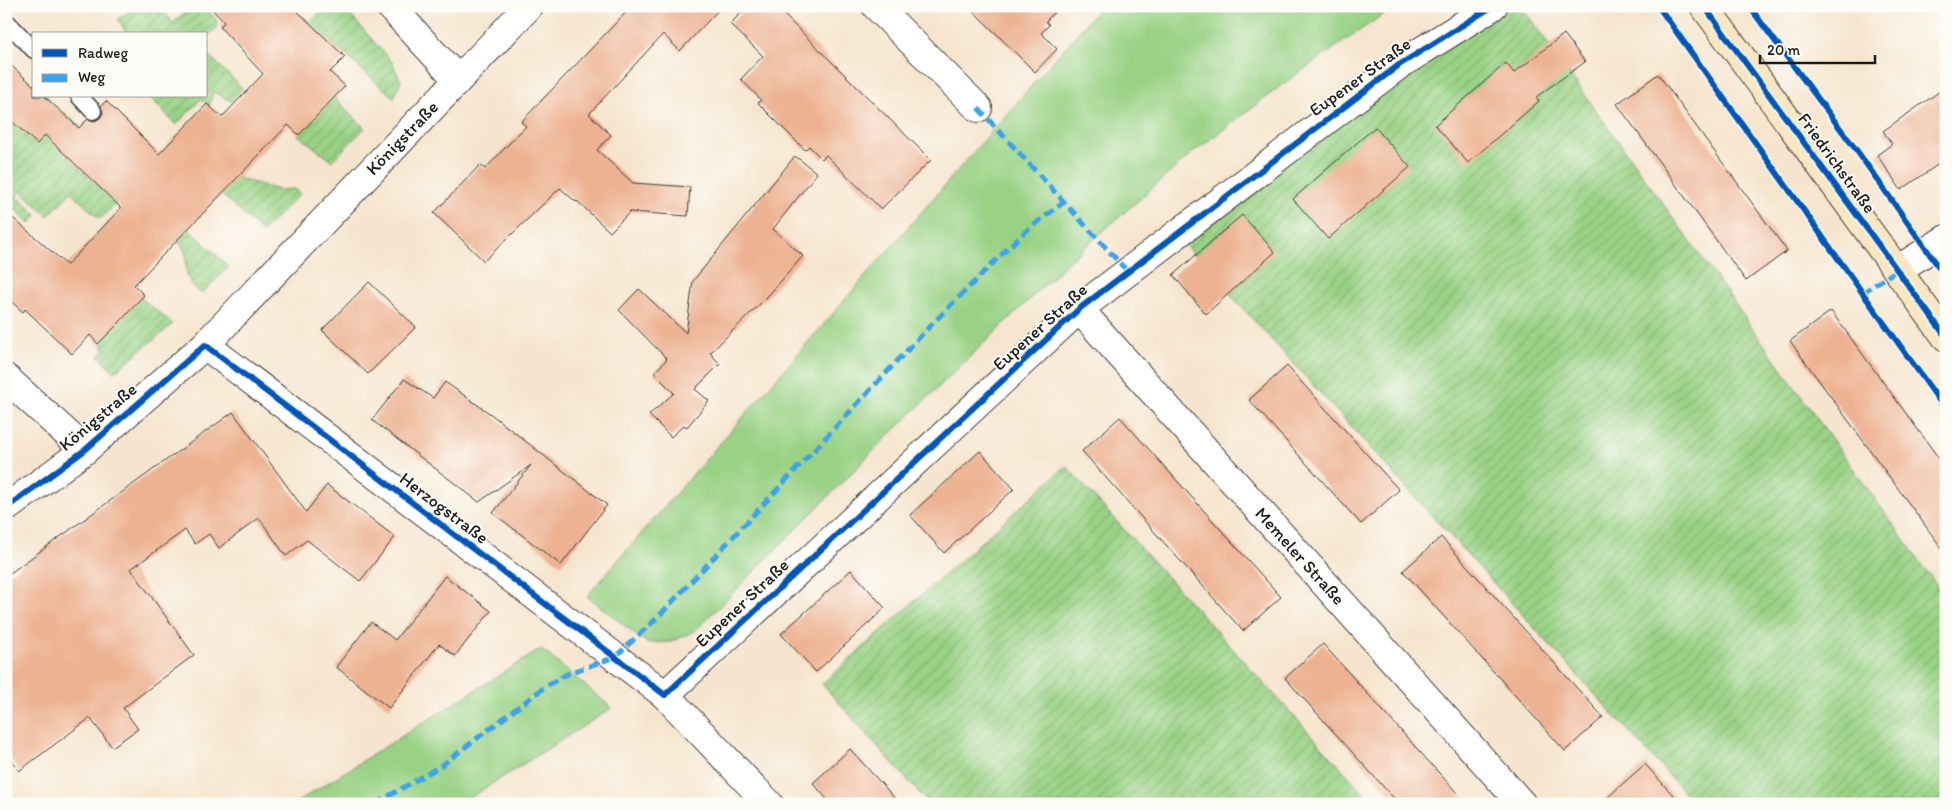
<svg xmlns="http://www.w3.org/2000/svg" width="1952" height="810" font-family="Itim,sans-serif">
	<defs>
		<pattern id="garden-furrows" width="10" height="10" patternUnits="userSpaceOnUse" patternTransform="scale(1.25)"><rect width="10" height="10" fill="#99d285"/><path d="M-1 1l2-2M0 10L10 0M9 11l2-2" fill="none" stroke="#83b472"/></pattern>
	</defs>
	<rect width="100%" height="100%" fill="#fdfcf7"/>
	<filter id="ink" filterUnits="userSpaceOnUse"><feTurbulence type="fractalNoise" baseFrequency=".02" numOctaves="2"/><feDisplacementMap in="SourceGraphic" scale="10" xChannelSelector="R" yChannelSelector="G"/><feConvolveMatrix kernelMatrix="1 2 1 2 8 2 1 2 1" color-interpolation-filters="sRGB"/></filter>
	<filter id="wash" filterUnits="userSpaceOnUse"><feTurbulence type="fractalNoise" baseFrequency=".0096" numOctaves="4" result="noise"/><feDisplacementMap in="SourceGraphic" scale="20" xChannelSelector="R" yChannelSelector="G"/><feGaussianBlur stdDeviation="1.12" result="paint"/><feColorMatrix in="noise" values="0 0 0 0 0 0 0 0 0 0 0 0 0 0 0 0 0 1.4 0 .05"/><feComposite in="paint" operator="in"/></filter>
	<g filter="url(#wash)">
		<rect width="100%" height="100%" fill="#f6e5ce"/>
		<g fill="#99d285" stroke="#5a7750">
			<polygon points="1101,6 1395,6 1287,81 1191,154 1069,261 886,438 696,630 671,642 647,643 587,596"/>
			<polygon points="541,649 612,708 460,804 294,804"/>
		</g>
		<g fill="url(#garden-furrows)" stroke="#5a7750">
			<polygon points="139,6 160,6 173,23 192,6 204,6 218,22 216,25 218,27 206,37 206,34 160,34 158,31 154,34 127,34 118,19"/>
			<polygon points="326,6 342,6 392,62 401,81 394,98 309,23"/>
			<polygon points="1496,6 1521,6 1946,598 1946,804 1695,804 1176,235"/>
			<polygon points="206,52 242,88 231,101 213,92 209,106 201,99 176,125 149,96 206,96"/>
			<polygon points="34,96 47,96 49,99 23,129 37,142 64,112 89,135 68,157 87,176 139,181 100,219 71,192 48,216 21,191 17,196 37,215 30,223 6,202 6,102"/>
			<polygon points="334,97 365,128 332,161 298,135"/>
			<polygon points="235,177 278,190 294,189 300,194 262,232 220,193"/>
			<path d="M187 227 229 267 201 294C197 289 188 283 187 275 183 255 192 258 176 238Z"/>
			<polygon points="141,298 173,324 114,372 99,356 104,351 101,340"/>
			<polygon points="1066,466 1374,804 929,804 822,684"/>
		</g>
		<g id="blocks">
			<g fill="#edb292">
				<polygon points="209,6 292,6 345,57 330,72 345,86 299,135 288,125 134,285 144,295 118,324 98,344 90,335 72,354 25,309 23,312 6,297 6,212 67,265 121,208 45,135 37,144 6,116 6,61 34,86 34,96 44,96 79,128 88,119 95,121 100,118 103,113 101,106 106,101 159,154 207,104 222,117 263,74 220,27 224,22"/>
				<polygon points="632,6 722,6 680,51 663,34 589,114 611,135 597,150 633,183 690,187 688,216 630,212 610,232 577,201 576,202 560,188 484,261 434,213 480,165 485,169 526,126 521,122"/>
				<polygon points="748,6 775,6 931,160 881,209 826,155 822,159 809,146 805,150 758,103 761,100 741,79 763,56 730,24"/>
				<polygon points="968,6 1060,6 1046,21 1049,25 1041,33 1057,49 1035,72"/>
				<polygon points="1564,34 1585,62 1536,97 1539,101 1468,163 1435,125 1506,63 1514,73"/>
				<polygon points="1658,74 1787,251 1746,281 1617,104"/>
				<polygon points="1946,87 1946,159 1901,190 1877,155 1892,144 1883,131"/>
				<polygon points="1375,127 1410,167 1328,239 1293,199"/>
				<polygon points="795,156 817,173 773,229 803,256 767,297 710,353 720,364 695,389 709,401 687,427 684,425 671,437 649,415 674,393 654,373 667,359 619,310 639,289 686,333 693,281"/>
				<polygon points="1242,215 1275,252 1206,314 1173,275"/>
				<polygon points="369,282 416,327 368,374 322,330"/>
				<polygon points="1831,311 1946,468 1946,554 1790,341"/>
				<polygon points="1287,366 1399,490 1361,524 1249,400"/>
				<polygon points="404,379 433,398 445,382 492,415 607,505 561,565 493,513 531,465 479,502 372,420"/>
				<polygon points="233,412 306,512 327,485 395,537 360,581 307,540 286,556 259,518 219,548 209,534 195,544 185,530 131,569 194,655 123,708 138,729 112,747 90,718 19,771 6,753 6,576"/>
				<polygon points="1120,417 1281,597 1243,631 1082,451"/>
				<polygon points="980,451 1014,489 944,553 910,515"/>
				<polygon points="1441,537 1603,717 1565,751 1403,571"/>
				<polygon points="851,570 885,608 816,672 781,634"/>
				<polygon points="445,576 491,611 455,656 439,644 389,708 336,667 371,622 395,640"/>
				<polygon points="1323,644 1411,742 1467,804 1399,804 1285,678"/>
				<polygon points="850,749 900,804 831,804 813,783"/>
				<polygon points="1645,764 1681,804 1600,804"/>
			</g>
		</g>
	</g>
	<g filter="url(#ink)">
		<use href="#blocks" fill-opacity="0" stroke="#3d3a37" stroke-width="1"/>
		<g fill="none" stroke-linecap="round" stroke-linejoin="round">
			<g stroke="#3d3a37" stroke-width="19">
				<g id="lane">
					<polyline points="6,21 34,50"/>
					<polyline points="79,96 93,111"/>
				</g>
			</g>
			<g stroke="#3d3a37" stroke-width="30">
				<g id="street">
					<polyline points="390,6 458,80"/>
					<polyline points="876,6 978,108"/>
					<polyline points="1897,270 1946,239"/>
					<polyline points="1079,309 1522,804"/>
					<polyline points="205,345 665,695 769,804"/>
					<polyline points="6,378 85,450"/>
					<polyline points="6,508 85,450 205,345 529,6"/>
					<polyline points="665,695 1079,309 1399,65 1493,6"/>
				</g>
			</g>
			<g stroke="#3d3a37" stroke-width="30">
				<polyline id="secondary" points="1704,6 1946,337"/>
			</g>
			<use href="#lane" stroke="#fff" stroke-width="16"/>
			<use href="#street" stroke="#fff" stroke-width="28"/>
			<use href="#secondary" stroke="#f9e7c3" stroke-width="28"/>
			<g stroke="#3da2ea" stroke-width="5" stroke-dasharray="10 5" stroke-linecap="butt">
				<polyline points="978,108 1128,272"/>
				<polyline points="1862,293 1897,270"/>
				<polyline points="375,804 442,765 546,686 569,673 615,657 659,616 930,326 1021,235 1064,202"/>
			</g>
			<g stroke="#fdfcf7" stroke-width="9">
				<g id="cycleway">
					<polyline points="1658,6 1946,410"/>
					<polyline points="1704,6 1946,337"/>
					<polyline points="1749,6 1857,151 1946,277"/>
					<polyline points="6,508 85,450 205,345 665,695 1079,309 1399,65 1493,6"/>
				</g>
			</g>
			<use href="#cycleway" stroke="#0057b8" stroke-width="6"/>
		</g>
	</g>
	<g text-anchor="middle" stroke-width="4" stroke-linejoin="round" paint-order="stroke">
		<g font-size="18" fill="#1c1c1c" stroke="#fdfcf7">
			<text transform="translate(1360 77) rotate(-36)" y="6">Eupener Straße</text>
			<text transform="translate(402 138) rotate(-46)" y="6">Königstraße</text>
			<text transform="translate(1837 163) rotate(54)" y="6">Friedrichstraße</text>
			<text transform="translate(1040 327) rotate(-42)" y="6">Eupener Straße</text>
			<text transform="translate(98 417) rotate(-40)" y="6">Königstraße</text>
			<text transform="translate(444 508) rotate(37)" y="6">Herzogstraße</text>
			<text transform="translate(1300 556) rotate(48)" y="6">Memeler Straße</text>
			<text transform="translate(742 603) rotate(-43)" y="6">Eupener Straße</text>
		</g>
	</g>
	<rect width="1952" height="810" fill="none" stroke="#fdfcf7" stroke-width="25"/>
	<rect x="32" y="32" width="175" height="65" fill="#fdfcf7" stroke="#a3a29f"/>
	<rect x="42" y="49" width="25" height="8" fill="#0057b8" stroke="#a3a29f"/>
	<text x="78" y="58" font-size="15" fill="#1c1c1c">Radweg</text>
	<rect x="42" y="74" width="25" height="8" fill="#3da2ea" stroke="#a3a29f"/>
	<text x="78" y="82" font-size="15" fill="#1c1c1c">Weg</text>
	<path d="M1760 55v8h115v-8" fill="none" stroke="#1c1c1c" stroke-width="2.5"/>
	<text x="1767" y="55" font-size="15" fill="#1c1c1c" stroke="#fdfcf7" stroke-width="4" paint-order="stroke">20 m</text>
</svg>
